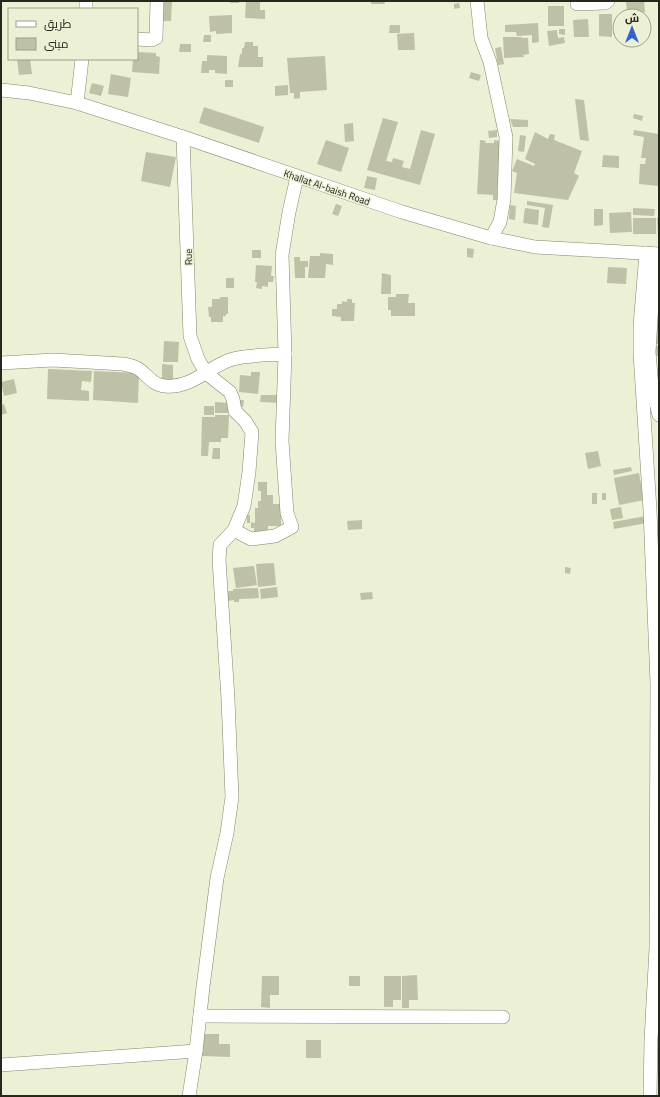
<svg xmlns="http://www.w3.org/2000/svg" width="660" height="1097" font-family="'Titillium Web',Cairo,sans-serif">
	<rect width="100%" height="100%" fill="#ecf0d4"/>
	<g fill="#bec1a6">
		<polygon points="164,1 172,1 171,21 163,21"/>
		<rect x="230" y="1" width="9" height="2"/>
		<polygon points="246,1 260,1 260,10 265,10 265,19 245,18"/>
		<polygon points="371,1 384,1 385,4 371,4"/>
		<polygon points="626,1 644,1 645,12 627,13"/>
		<polygon points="459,3 460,8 454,9 454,4"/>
		<rect x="548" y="6" width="16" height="20"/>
		<polygon points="599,14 612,14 612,37 599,36"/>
		<polygon points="232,15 232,33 216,34 216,31 210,32 209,16"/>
		<polygon points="588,19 589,37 574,37 573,20"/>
		<polygon points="644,21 647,21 648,38 644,38"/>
		<polygon points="538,23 539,42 532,43 532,35 517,36 516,32 505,32 505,25"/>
		<polygon points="390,25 400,25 400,33 389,33"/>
		<polygon points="559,29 565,29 565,35 559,34"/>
		<polygon points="557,30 558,38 564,37 565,43 549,46 547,31"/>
		<polygon points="414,33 415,50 398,50 397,34"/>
		<polygon points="204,35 211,35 211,42 203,42"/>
		<polygon points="503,37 521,37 522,38 528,38 529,54 523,55 524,57 504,58"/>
		<polygon points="245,42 253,42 253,46 258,46 258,57 263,57 263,67 238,67 240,54 242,54 242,48 244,48"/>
		<polygon points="180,44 191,44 191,52 179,52"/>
		<polygon points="501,47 504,64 498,65 495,48"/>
		<polygon points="137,52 156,53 156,56 160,57 159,74 132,72 133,59 137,59"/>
		<polygon points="207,55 227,56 227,74 215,73 215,70 209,70 209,73 201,73 202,61 207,61"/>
		<polygon points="325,56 327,90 300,92 300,98 294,99 294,93 290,93 287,58"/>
		<polygon points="17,59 30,59 32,74 19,75"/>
		<polygon points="471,72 481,75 479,81 469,78"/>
		<polygon points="111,74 131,78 128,97 108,94"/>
		<rect x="225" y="80" width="8" height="7"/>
		<polygon points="92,83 104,86 101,96 89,93"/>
		<polygon points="288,85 288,95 275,96 275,86"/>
		<polygon points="575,99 584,100 589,141 580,140"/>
		<polygon points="204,107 264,127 259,143 199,123"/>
		<polygon points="634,114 643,116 642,121 633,118"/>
		<polygon points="383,118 398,122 386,161 392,162 393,158 404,161 402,167 410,169 421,130 435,134 420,185 367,170"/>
		<polygon points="510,119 528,120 528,127 513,127"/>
		<polygon points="353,123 354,141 345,142 344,124"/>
		<polygon points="497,130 497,137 489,138 488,131"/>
		<polygon points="634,130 659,134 659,186 639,184 640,164 645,164 646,158 641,158 644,137 633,135"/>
		<polygon points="535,132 548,139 550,134 555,135 554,140 582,151 574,173 579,176 568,200 514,193 517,173 512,171 517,159 534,166 535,164 525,159"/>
		<polygon points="520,135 526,136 524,152 518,151"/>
		<polygon points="326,140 349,148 341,172 317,164"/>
		<polygon points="480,140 486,141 485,143 494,143 494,140 500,141 497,200 493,200 493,195 477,194"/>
		<polygon points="146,152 176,157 170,187 141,181"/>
		<polygon points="603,155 619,156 619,168 602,167"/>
		<polygon points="367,176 377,178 375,190 364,188"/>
		<polygon points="527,201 553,205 549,228 542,227 545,208 527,205"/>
		<polygon points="336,204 342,206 338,216 332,214"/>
		<polygon points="510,205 516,206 515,220 509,219"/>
		<polygon points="525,208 539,210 538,225 523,223"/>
		<polygon points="633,208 655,209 654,216 633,215"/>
		<polygon points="594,209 603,209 603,225 594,226"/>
		<polygon points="631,212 632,232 610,233 609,213"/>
		<rect x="633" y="218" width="23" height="16"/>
		<polygon points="657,218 659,218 659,237 658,237"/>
		<polygon points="467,248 474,249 473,258 467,257"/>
		<rect x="252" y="250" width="9" height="8"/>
		<polygon points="320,253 333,254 333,265 326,264 325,278 308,278 310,256 320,256"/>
		<polygon points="294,257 300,257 300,261 308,261 308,267 305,267 305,278 295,278"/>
		<polygon points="256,265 272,266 271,276 274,276 273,282 268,282 268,287 262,286 262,289 256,288 257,282 255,282"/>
		<polygon points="608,267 627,268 626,284 607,283"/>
		<polygon points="382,273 391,275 391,294 381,294"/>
		<rect x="226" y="278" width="8" height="10"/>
		<polygon points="396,294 409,294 408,303 415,303 415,316 391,316 391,310 388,310 388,297 396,297"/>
		<polygon points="220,297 228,297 228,314 226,314 226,316 223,316 223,322 211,322 211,317 209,317 208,307 212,307 212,299 220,299"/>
		<polygon points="347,299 352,299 352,303 355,303 354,321 341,321 341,317 332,316 332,309 337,309 337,304 342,304 342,301 347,302"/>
		<polygon points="654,307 659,307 659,344 655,344"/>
		<polygon points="164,341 179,342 178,362 163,362"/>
		<rect x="655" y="346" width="4" height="10"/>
		<polygon points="162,364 173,365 173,383 162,383"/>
		<polygon points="48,369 92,371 91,382 82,381 81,390 89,391 89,401 47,399"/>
		<polygon points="94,371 139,373 138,403 93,400"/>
		<polygon points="251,372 260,372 258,394 239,392 240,375 251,376"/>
		<polygon points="14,379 17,393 4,396 1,382"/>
		<polygon points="261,395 281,395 280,403 260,402"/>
		<polygon points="239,400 244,400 243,407 238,406"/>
		<polygon points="215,402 229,403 229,413 215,413"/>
		<polygon points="4,404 7,413 1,415 1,405"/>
		<rect x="204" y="406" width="10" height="9"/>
		<polygon points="215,415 229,415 228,438 221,438 221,442 209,442 208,456 201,456 202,417 215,417"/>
		<polygon points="213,448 220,448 220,459 212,459"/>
		<polygon points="598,451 601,466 588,469 585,453"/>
		<polygon points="631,467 632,471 614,475 613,470"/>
		<polygon points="639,473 644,500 619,505 614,478"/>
		<polygon points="258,482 267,482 267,495 273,495 273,504 281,504 281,526 268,526 268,533 254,533 254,528 251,528 251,522 255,523 255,508 258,508 258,501 261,501 261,491 258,491"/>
		<rect x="592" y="493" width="5" height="11"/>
		<rect x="602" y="493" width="4" height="7"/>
		<polygon points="621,507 623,518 612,520 610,509"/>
		<rect x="247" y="515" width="3" height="8"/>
		<polygon points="646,516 647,523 614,529 613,522"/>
		<polygon points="362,520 362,529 348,530 347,521"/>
		<polygon points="274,563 276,585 258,587 256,564"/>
		<polygon points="254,566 257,585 236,588 233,568"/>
		<polygon points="565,567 571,568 570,574 565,573"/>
		<polygon points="277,587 278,597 261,599 260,589"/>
		<polygon points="258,588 259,598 239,599 239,602 234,602 234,600 228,601 227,591 233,591 233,589"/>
		<polygon points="372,592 373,599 361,600 360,593"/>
		<polygon points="417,975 418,1000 409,1000 409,1008 402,1008 402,976"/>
		<polygon points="262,976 279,976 279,995 270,995 270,1008 261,1007"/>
		<rect x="349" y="976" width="11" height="10"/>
		<polygon points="384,976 401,976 401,1000 393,1000 393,1007 384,1007"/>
		<polygon points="202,1034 219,1034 219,1044 230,1044 230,1057 202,1056"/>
		<rect x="306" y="1040" width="15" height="18"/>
	</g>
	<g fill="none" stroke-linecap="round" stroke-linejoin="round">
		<g stroke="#83866d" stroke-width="14">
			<g id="minor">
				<polyline points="477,1 481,38 490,62 506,137 504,199 500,222 491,238"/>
				<polyline points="577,4 605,3 608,1"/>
				<polyline points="86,9 86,1"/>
				<polyline points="137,39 152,40 156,38 157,1"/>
				<polyline points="1,90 29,93 77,103 183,137 402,212 491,238 535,247 659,254"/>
				<polyline points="77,103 82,59"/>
				<polyline points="183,137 190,336 198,359 206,373 230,392 233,399 235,411 245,421 252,432 249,472 244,506 234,530 220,545 219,560 228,699 232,797 227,833 217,878 203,987 196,1051 189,1096"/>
				<polyline points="646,253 640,326 640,353 650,510 657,684 656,948 651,1040 650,1096"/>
				<polyline points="655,254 649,352 652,387 659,415"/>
				<path d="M1 363 53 360 123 364C129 365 135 366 140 370 149 377 153 385 165 386 192 389 210 365 233 359 247 355 270 355 285 354"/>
				<polyline points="234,530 251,539 275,536 292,527 287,513 282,441 285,354 282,255 289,212 297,177"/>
				<polyline points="200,1016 503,1017"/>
				<polyline points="1,1065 196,1051"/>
			</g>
		</g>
		<use href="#minor" stroke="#fff" stroke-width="13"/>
	</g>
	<g text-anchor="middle" stroke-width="3" stroke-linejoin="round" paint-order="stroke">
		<g font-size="10" fill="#26271d" stroke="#ecf0d4">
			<text transform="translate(327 187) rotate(19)" y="4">Khallat Al-baish Road</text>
			<text transform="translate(188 257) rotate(-92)" y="4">Rue</text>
		</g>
	</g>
	<rect width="660" height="1097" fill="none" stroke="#26271d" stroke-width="4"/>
	<rect x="8" y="8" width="130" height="52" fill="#ecf0d4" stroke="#9da08b"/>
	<rect x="16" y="21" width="20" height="6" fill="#ffffff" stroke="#9da08b"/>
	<text x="44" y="28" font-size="12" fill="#26271d">طريق</text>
	<rect x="16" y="38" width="20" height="12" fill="#bec1a6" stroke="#9da08b"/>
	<text x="44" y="48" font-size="12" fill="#26271d">مبنى</text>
	<g transform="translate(632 28)"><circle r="19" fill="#ecf0d4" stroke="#9da08b"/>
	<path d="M0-3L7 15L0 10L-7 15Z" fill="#3560d0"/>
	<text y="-6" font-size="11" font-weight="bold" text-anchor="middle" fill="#26271d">ش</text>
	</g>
</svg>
